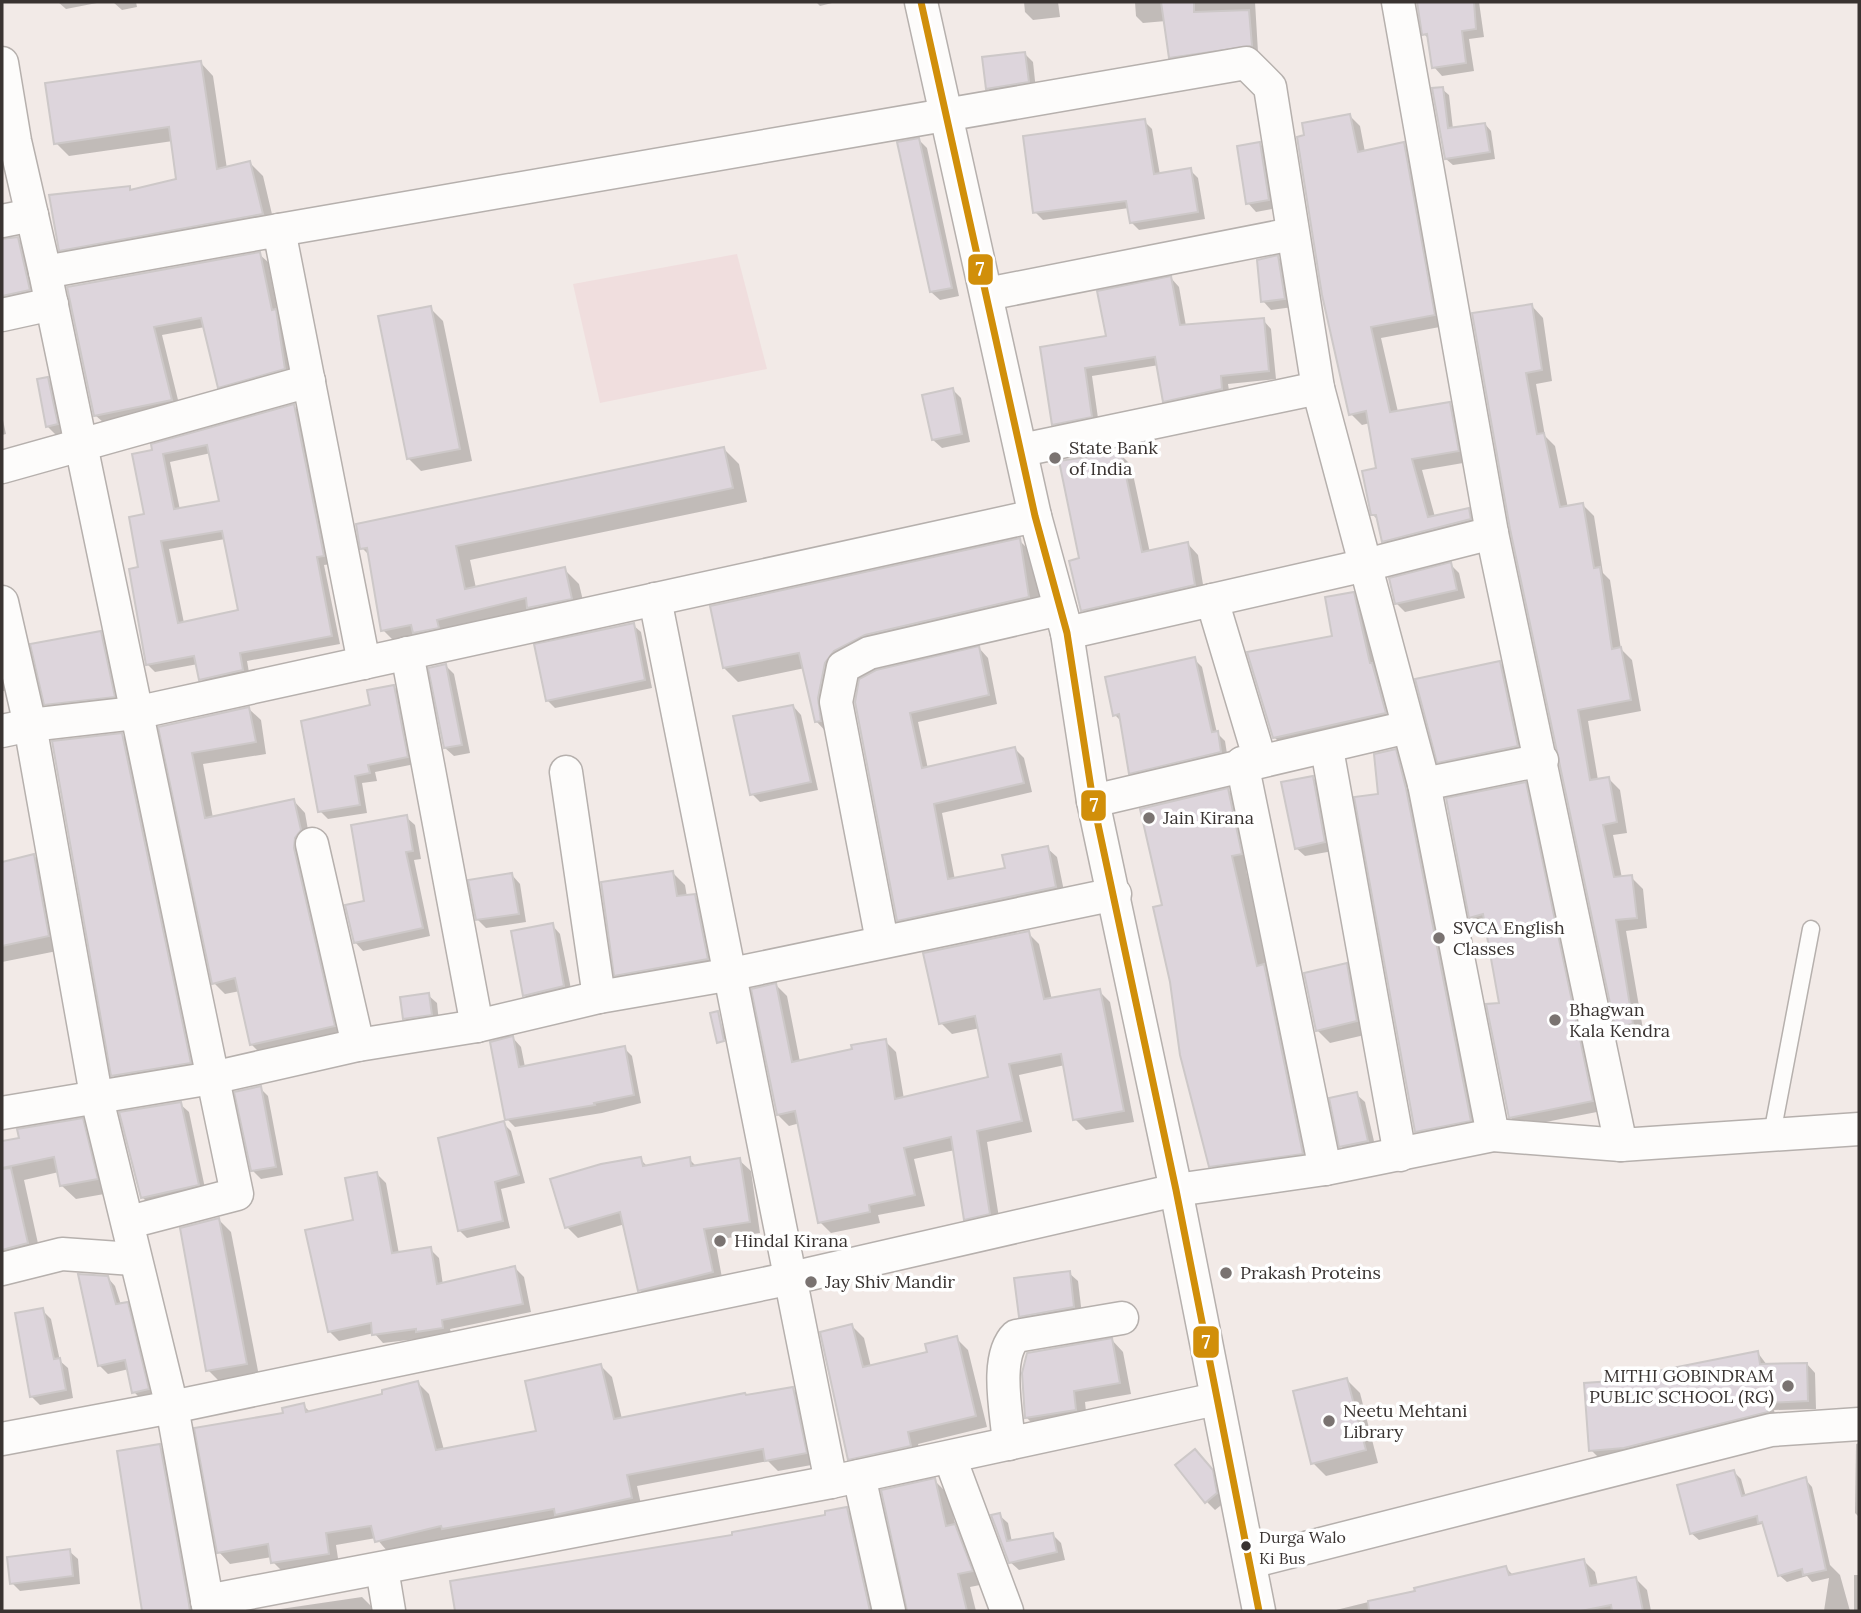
<svg xmlns="http://www.w3.org/2000/svg" width="1861" height="1613" font-family="Lora,serif">
	<rect width="100%" height="100%" fill="#f2eae7"/>
	<polygon fill="#f0dede" points="737,254 767,369 600,403 573,284"/>
	<g fill="#0003" fill-rule="evenodd">
		<polygon points="58,2 102,2 66,9"/>
		<polygon points="113,2 136,2 137,7 122,10"/>
		<polygon points="816,2 836,2 820,6"/>
		<polygon points="1024,2 1058,2 1060,17 1033,20 1025,12"/>
		<polygon points="1135,2 1255,2 1258,52 1178,64 1171,57 1166,21 1143,23 1136,16"/>
		<polygon points="1418,2 1479,2 1484,37 1469,39 1474,71 1442,76 1434,67 1430,40 1424,34"/>
		<polygon points="1025,54 1033,62 1036,90 996,97 988,88"/>
		<polygon points="201,63 213,76 227,169 250,163 263,176 275,227 74,263 61,250 129,188 132,191 178,180 173,141 69,156 56,143"/>
		<polygon points="1442,89 1449,95 1453,129 1485,124 1491,131 1495,159 1453,165 1446,159"/>
		<polygon points="1349,115 1360,126 1365,152 1404,144 1414,155 1445,326 1381,338 1398,412 1449,403 1460,414 1469,462 1422,470 1435,517 1468,510 1479,521 1394,552 1383,541 1379,521 1373,515 1378,470 1370,423 1362,425 1351,414"/>
		<polygon points="1144,121 1152,129 1160,175 1190,170 1198,178 1205,219 1139,230 1131,222 1129,208 1043,220 1035,212"/>
		<polygon points="919,140 927,148 959,296 940,300 931,292"/>
		<polygon points="1260,144 1268,152 1277,208 1256,212 1248,203"/>
		<polygon points="17,238 25,245 36,297 2,306 2,241"/>
		<polygon points="259,254 268,262 278,314 284,320 292,377 228,395 219,387 205,327 162,335 180,408 104,423 95,415 69,288"/>
		<polygon points="1278,257 1286,266 1293,307 1271,310 1263,301"/>
		<polygon points="1171,278 1179,287 1186,326 1263,320 1271,329 1276,379 1228,384 1230,397 1173,409 1165,401 1159,365 1092,376 1099,425 1062,432 1054,424 1042,348 1108,338"/>
		<polygon points="1532,306 1543,318 1552,381 1536,384 1545,436 1555,446 1568,508 1583,505 1594,516 1603,573 1610,580 1621,649 1632,660 1641,711 1588,721 1598,780 1609,779 1620,790 1627,833 1613,835 1622,878 1631,877 1643,889 1647,928 1626,931 1644,1035 1628,1038 1617,1026 1512,529"/>
		<polygon points="430,308 443,321 472,461 421,471 408,458"/>
		<polygon points="48,379 56,387 65,432 56,435 47,426"/>
		<polygon points="953,390 961,398 970,442 942,448 933,440"/>
		<path d="M294 406 302 414 331 564 324 565 340 644 247 661 250 678 209 687 201 679 198 664 155 672 147 664 146 516 154 452ZM211 453 221 503 180 510 170 462ZM225 539 240 611 184 623 169 549Z"/>
		<polygon points="2,416 6,434 2,435"/>
		<polygon points="724,449 739,464 747,502 470,560 476,588 564,569 579,584 586,613 398,645 383,630 370,556 362,548"/>
		<polygon points="1120,454 1131,465 1150,553 1188,544 1198,555 1205,596 1093,621 1082,610 1081,560"/>
		<polygon points="1019,540 1033,554 1042,611 848,665 830,736 816,721 805,668 738,682 724,668"/>
		<polygon points="1450,564 1459,573 1465,598 1405,612 1397,604"/>
		<polygon points="1353,594 1364,605 1396,724 1285,748 1274,737 1334,637"/>
		<polygon points="633,625 641,632 652,688 555,708 547,700"/>
		<polygon points="100,633 109,641 122,705 54,712 46,704"/>
		<polygon points="979,648 988,658 997,704 918,722 928,769 1015,749 1024,758 1032,792 942,813 955,880 1007,870 1047,848 1057,857 1065,896 908,929 898,920 876,672"/>
		<polygon points="1194,659 1202,667 1217,733 1225,741 1228,760 1139,781 1131,773 1122,722 1115,715"/>
		<polygon points="2,663 8,691 2,691"/>
		<polygon points="1500,663 1508,671 1525,754 1447,770 1439,762"/>
		<polygon points="446,666 454,674 470,753 454,756 445,748"/>
		<polygon points="394,687 402,695 415,764 375,772 377,781 362,783 367,813 328,819 320,811 372,707"/>
		<polygon points="793,706 801,715 818,790 760,802 752,794"/>
		<polygon points="249,709 261,720 266,754 203,764 213,818 294,801 305,813 345,1038 263,1056 251,1044 240,991 225,994 214,983 161,728"/>
		<polygon points="122,735 133,746 201,1074 124,1087 113,1075"/>
		<polygon points="1395,751 1406,762 1482,1132 1428,1143 1416,1131 1380,795"/>
		<polygon points="1313,778 1321,786 1333,851 1305,856 1296,848"/>
		<polygon points="1525,784 1535,794 1602,1111 1520,1127 1510,1117 1501,1004 1487,926 1481,927 1471,917"/>
		<polygon points="1228,790 1243,805 1256,868 1246,870 1317,1168 1225,1181 1211,1166 1164,907"/>
		<polygon points="406,817 415,825 421,859 414,860 430,936 363,951 355,942 366,903"/>
		<polygon points="34,856 48,870 62,950 2,962 2,864"/>
		<polygon points="672,872 685,885 687,897 694,896 707,909 720,972 629,988 616,975"/>
		<polygon points="512,875 520,884 526,922 486,928 477,919"/>
		<polygon points="552,925 560,934 572,994 533,1004 524,995"/>
		<polygon points="1028,933 1039,944 1052,1000 1099,991 1110,1002 1134,1122 1086,1130 1075,1119 1065,1065 1019,1075 1032,1132 987,1142 1000,1224 977,1230 966,1219 955,1150 914,1159 925,1206 878,1215 880,1223 831,1233 820,1222 800,1123 789,1126 778,1115 776,985 787,996 800,1062 885,1041 896,1052 904,1099 990,1079 980,1028 952,1034 941,1023"/>
		<polygon points="1346,965 1359,978 1369,1034 1330,1043 1317,1030"/>
		<polygon points="428,995 437,1003 439,1023 413,1027 404,1018"/>
		<polygon points="718,1013 726,1039 719,1041"/>
		<polygon points="513,1038 521,1047 525,1067 624,1048 632,1056 641,1103 602,1113 515,1127 507,1119"/>
		<polygon points="260,1088 268,1096 283,1175 261,1179 253,1171"/>
		<polygon points="1356,1094 1365,1102 1376,1150 1349,1155 1341,1146"/>
		<polygon points="180,1104 189,1112 206,1193 151,1206 143,1198 139,1175"/>
		<polygon points="82,1120 96,1134 110,1193 76,1199 62,1186 59,1172 24,1180 41,1257 2,1274 2,1143"/>
		<polygon points="503,1123 511,1131 525,1183 501,1189 510,1228 467,1238 460,1231"/>
		<polygon points="640,1159 648,1167 689,1159 697,1167 739,1160 751,1171 760,1233 715,1240 723,1283 651,1302 640,1290 625,1224 578,1238 567,1227"/>
		<polygon points="377,1174 386,1183 399,1254 430,1249 439,1258 443,1285 515,1268 524,1277 531,1312 450,1329 452,1336 427,1340 425,1338 383,1343 374,1333 339,1341 330,1332 355,1221"/>
		<polygon points="219,1220 231,1232 259,1376 221,1383 208,1370"/>
		<polygon points="1069,1273 1078,1281 1082,1315 1029,1324 1020,1316"/>
		<polygon points="107,1277 115,1286 121,1305 127,1304 135,1312 156,1397 142,1400 134,1392 129,1369 108,1374 99,1365"/>
		<polygon points="42,1310 51,1319 60,1361 68,1368 73,1398 40,1405 31,1396"/>
		<polygon points="852,1326 864,1338 871,1367 929,1353 956,1338 968,1350 987,1427 918,1444 922,1457 861,1470 850,1459"/>
		<polygon points="1112,1340 1123,1352 1131,1394 1085,1402 1087,1421 1038,1429 1026,1417"/>
		<polygon points="1758,1353 1767,1365 1807,1364 1815,1373 1816,1409 1774,1410 1776,1420 1599,1458 1591,1450 1660,1379"/>
		<polygon points="601,1366 612,1377 622,1419 793,1389 804,1400 817,1464 778,1471 768,1461 637,1486 642,1509 455,1539 452,1537 388,1552 376,1538 336,1545 339,1565 284,1573 273,1562 272,1557 230,1564 219,1552 285,1415 303,1405 311,1413 385,1395 418,1383 429,1394 444,1450 538,1433"/>
		<polygon points="1347,1380 1360,1393 1378,1463 1326,1476 1313,1463"/>
		<polygon points="1859,1443 1859,1517 1855,1513 1856,1444"/>
		<polygon points="159,1446 173,1460 202,1611 145,1611 119,1452"/>
		<polygon points="1203,1459 1220,1481 1225,1502 1215,1510 1207,1502"/>
		<polygon points="1734,1472 1741,1479 1746,1497 1805,1479 1812,1487 1830,1565 1840,1575 1850,1611 1824,1611 1829,1578 1812,1582 1807,1576 1787,1582 1779,1575 1762,1524 1699,1540 1691,1533"/>
		<polygon points="934,1480 948,1494 956,1527 968,1539 985,1584 970,1587 976,1611 908,1611"/>
		<polygon points="846,1509 860,1522 880,1611 457,1611 452,1582 734,1536 827,1517"/>
		<polygon points="999,1515 1008,1523 1012,1542 1053,1535 1061,1543 1065,1560 1019,1570 1010,1562"/>
		<polygon points="69,1551 78,1559 80,1584 20,1591 12,1583"/>
		<polygon points="1584,1561 1595,1572 1598,1586 1636,1579 1647,1590 1651,1611 1332,1611 1506,1568 1514,1576"/>
		<rect x="1854" y="1575" width="5" height="36"/>
		<polygon points="362,1597 376,1611 267,1611"/>
	</g>
	<g fill="#ddd5dc" stroke="#cdc8c8" stroke-width="2" fill-rule="evenodd">
		<polygon points="1161,2 1194,2 1194,12 1249,10 1252,46 1169,58"/>
		<polygon points="1417,2 1474,2 1476,29 1462,31 1466,63 1432,68 1427,34 1422,35"/>
		<polygon points="1025,52 1029,82 986,89 982,57"/>
		<polygon points="201,61 217,169 250,161 263,214 59,251 49,195 130,186 130,190 176,179 169,127 54,144 45,83"/>
		<polygon points="1443,87 1448,128 1485,123 1490,152 1445,159 1432,88"/>
		<polygon points="1350,114 1358,152 1404,142 1435,315 1371,327 1390,412 1450,402 1459,451 1412,459 1428,517 1469,508 1471,519 1382,542 1376,515 1371,515 1362,471 1376,468 1366,411 1349,415 1322,295 1297,137 1304,135 1302,123"/>
		<polygon points="1145,119 1154,174 1191,168 1198,212 1130,223 1126,201 1033,213 1023,136"/>
		<polygon points="919,138 952,288 930,292 897,142"/>
		<polygon points="1260,142 1269,200 1246,204 1237,146"/>
		<polygon points="18,237 30,290 2,296 2,239"/>
		<polygon points="260,252 272,310 276,309 285,369 218,388 201,318 154,327 172,400 94,416 67,287"/>
		<polygon points="1278,255 1285,299 1261,302 1257,260"/>
		<polygon points="1171,276 1180,325 1264,318 1269,371 1221,376 1222,389 1163,402 1155,357 1085,368 1092,417 1052,425 1040,347 1106,336 1097,291"/>
		<polygon points="1532,304 1542,370 1526,373 1537,434 1544,433 1560,507 1583,503 1594,568 1600,567 1612,649 1621,647 1631,700 1578,710 1590,780 1609,777 1617,822 1603,825 1614,877 1632,875 1637,918 1616,920 1633,1024 1615,1027 1510,529 1472,313"/>
		<polygon points="431,306 460,449 407,459 378,316"/>
		<polygon points="48,377 58,424 46,427 37,379"/>
		<polygon points="953,388 962,434 932,440 922,395"/>
		<path d="M294 404 324 556 317 557 332 636 240 653 243 670 199 680 194 656 146 665 129 569 138 567 129 517 144 514 132 454 152 450 151 444ZM207 445 219 501 174 509 163 454ZM222 531 238 610 178 623 161 541Z"/>
		<polygon points="724,447 733,488 456,546 465,589 565,567 572,599 527,608 526,598 437,620 439,628 413,633 411,625 381,631 367,548 360,549 356,524"/>
		<polygon points="1121,452 1142,552 1188,542 1195,585 1081,611 1069,561 1079,558 1059,461"/>
		<polygon points="1020,538 1029,597 865,635 834,651 825,663 818,698 821,721 815,722 799,653 723,668 710,606"/>
		<polygon points="1451,562 1457,590 1395,604 1389,578"/>
		<polygon points="1354,592 1370,663 1372,663 1386,713 1273,738 1247,652 1332,636 1325,597"/>
		<polygon points="634,623 645,680 546,701 534,644"/>
		<polygon points="101,631 115,697 44,705 30,644"/>
		<polygon points="979,646 989,695 910,713 922,768 1015,747 1024,783 934,804 948,879 1005,868 1002,855 1048,846 1056,887 897,921 855,702 859,679 876,670"/>
		<polygon points="1195,657 1212,732 1218,731 1221,752 1129,774 1119,714 1113,716 1105,677"/>
		<polygon points="1500,661 1518,746 1437,763 1415,679"/>
		<polygon points="446,664 462,745 444,748 428,668"/>
		<polygon points="394,685 408,757 368,765 370,773 355,776 360,805 318,812 301,721 370,705 367,690"/>
		<polygon points="793,705 811,782 750,795 733,716"/>
		<polygon points="249,707 256,742 192,753 205,818 294,799 301,830 295,838 294,848 335,1026 250,1045 235,978 212,984 158,727"/>
		<polygon points="122,733 191,1063 111,1076 52,741"/>
		<polygon points="1396,749 1406,788 1471,1121 1415,1132 1354,797 1378,794 1374,754"/>
		<polygon points="1313,776 1325,842 1295,849 1281,782"/>
		<polygon points="1526,782 1593,1101 1509,1118 1486,1004 1499,1003 1483,914 1469,918 1446,798"/>
		<polygon points="1228,788 1242,854 1232,856 1257,966 1264,964 1303,1154 1209,1167 1180,1055 1170,982 1153,907 1162,905 1140,809"/>
		<polygon points="407,815 413,851 406,852 423,928 354,943 345,905 364,901 351,825"/>
		<polygon points="34,854 49,936 2,946 2,862"/>
		<polygon points="673,871 677,896 695,894 708,959 614,976 601,882"/>
		<polygon points="512,873 519,914 476,920 468,880"/>
		<polygon points="553,923 564,986 523,996 511,931"/>
		<polygon points="1029,931 1044,999 1100,989 1124,1111 1073,1120 1061,1054 1009,1064 1022,1121 977,1131 990,1214 964,1220 951,1137 904,1148 915,1195 869,1205 870,1212 818,1223 795,1111 777,1115 751,989 776,983 792,1062 852,1049 851,1045 886,1039 895,1099 988,1077 975,1016 939,1024 923,953"/>
		<polygon points="1347,963 1357,1021 1316,1031 1304,973"/>
		<polygon points="429,993 432,1015 403,1019 400,997"/>
		<polygon points="718,1011 724,1041 717,1043 710,1013"/>
		<polygon points="513,1036 519,1067 625,1046 634,1095 594,1103 595,1105 505,1120 490,1042"/>
		<polygon points="261,1086 276,1167 251,1171 234,1092"/>
		<polygon points="1357,1092 1368,1141 1339,1147 1329,1098"/>
		<polygon points="181,1102 199,1185 141,1198 119,1112"/>
		<polygon points="83,1118 98,1179 60,1186 54,1157 2,1168 2,1141 19,1138 17,1129"/>
		<polygon points="504,1121 519,1175 495,1182 503,1221 458,1231 438,1138"/>
		<polygon points="641,1157 643,1166 690,1157 691,1166 740,1158 750,1222 704,1229 713,1272 638,1291 620,1212 565,1228 550,1179 601,1164"/>
		<polygon points="11,1168 28,1243 2,1250 2,1169"/>
		<polygon points="377,1172 392,1253 431,1247 437,1284 515,1266 523,1304 442,1320 443,1328 416,1332 416,1329 372,1335 371,1323 328,1332 305,1230 353,1220 345,1178"/>
		<polygon points="219,1218 247,1364 206,1371 180,1228"/>
		<polygon points="1070,1271 1074,1307 1019,1317 1014,1278"/>
		<polygon points="78,1274 108,1276 116,1304 128,1302 149,1389 132,1393 125,1360 98,1366"/>
		<polygon points="43,1308 54,1359 60,1358 66,1390 30,1397 15,1313"/>
		<polygon points="852,1324 863,1367 927,1352 925,1344 957,1336 976,1416 908,1432 911,1446 848,1460 820,1332"/>
		<polygon points="1112,1338 1120,1383 1074,1391 1076,1410 1025,1418 1022,1373 1027,1353"/>
		<polygon points="1758,1351 1760,1364 1807,1363 1808,1401 1767,1403 1768,1412 1624,1448 1589,1451 1584,1383 1658,1378 1657,1371"/>
		<polygon points="601,1364 614,1419 745,1393 746,1395 793,1387 807,1453 765,1461 763,1449 627,1475 632,1498 555,1515 554,1509 442,1529 441,1526 375,1542 371,1526 326,1533 329,1554 271,1563 268,1544 217,1553 194,1428 283,1413 282,1408 304,1403 306,1412 382,1394 382,1390 418,1381 436,1450 536,1431 525,1381"/>
		<polygon points="1347,1378 1366,1450 1311,1464 1293,1391"/>
		<polygon points="160,1444 189,1604 190,1611 142,1611 117,1451"/>
		<polygon points="1195,1449 1213,1470 1217,1493 1205,1503 1175,1465"/>
		<polygon points="1734,1470 1742,1496 1806,1477 1826,1570 1803,1575 1802,1569 1778,1576 1762,1522 1758,1523 1757,1516 1690,1534 1677,1485"/>
		<polygon points="935,1478 946,1526 955,1524 973,1571 958,1574 967,1611 907,1611 881,1490"/>
		<polygon points="847,1507 870,1611 455,1611 450,1581 732,1535 732,1532 825,1515 825,1511"/>
		<polygon points="1000,1513 1007,1541 1053,1533 1057,1552 1009,1563 991,1515"/>
		<polygon points="70,1549 73,1576 10,1584 7,1557"/>
		<polygon points="1584,1559 1590,1586 1636,1577 1643,1611 1612,1611 1611,1605 1581,1611 1369,1611 1368,1601 1415,1591 1414,1588 1506,1566 1509,1575"/>
	</g>
	<g fill="none" stroke-linecap="round" stroke-linejoin="round">
		<g stroke="#b6b0ad" stroke-width="19">
			<polyline id="service" points="1772,1134 1811,929"/>
		</g>
		<g stroke="#b6b0ad" stroke-width="35">
			<g id="minor">
				<polyline points="921,2 1035,516 1067,633 1093,801 1176,1190 1259,1611"/>
				<polyline points="1398,2 1492,533 1621,1145"/>
				<polyline points="2,63 15,141 45,272 237,1194 145,1218"/>
				<polyline points="2,221 32,215"/>
				<polyline points="279,230 1246,63 1270,87 1318,388 1424,784 1493,1135"/>
				<polyline points="45,272 279,230 364,663"/>
				<polyline points="987,294 1292,234"/>
				<polyline points="2,315 52,304"/>
				<polyline points="1022,450 1318,388"/>
				<polyline points="2,467 309,381"/>
				<polyline points="655,599 831,1482"/>
				<polyline points="1212,600 1260,760"/>
				<polyline points="2,602 30,725 96,1095 172,1407 209,1611"/>
				<polyline points="1067,633 1366,565 1492,533"/>
				<polyline points="407,653 477,1026"/>
				<polyline points="2,731 30,725 135,713 1035,516"/>
				<polyline points="1327,749 1400,1155"/>
				<polyline points="1242,763 1325,1169"/>
				<polyline points="566,772 599,997"/>
				<polyline points="1424,784 1542,760"/>
				<polyline points="1093,801 1408,727"/>
				<polyline points="312,844 358,1045"/>
				<polyline points="882,941 836,702 843,667 869,653 1060,609"/>
				<polyline points="2,1113 212,1078 358,1045 477,1026 599,997 732,974 1115,894"/>
				<polyline points="2,1269 62,1254 133,1259"/>
				<polyline points="2,1439 172,1407 792,1278 1176,1190 1325,1169 1493,1135 1621,1145 1859,1129"/>
				<path d="M1009 1444C1007 1415 994 1357 1016 1336L1122 1318"/>
				<polyline points="950,1458 1007,1611"/>
				<polyline points="859,1476 889,1611"/>
				<polyline points="1250,1562 1771,1430 1859,1424"/>
				<polyline points="382,1569 389,1611"/>
				<polyline points="207,1601 831,1482 1216,1399"/>
			</g>
		</g>
		<use href="#service" stroke="#fdfcfb" stroke-width="16"/>
		<use href="#minor" stroke="#fdfcfb" stroke-width="32"/>
		<g stroke="#fff" stroke-width="12">
			<polyline id="bus-1" points="921,2 1035,516 1067,633 1093,801 1176,1190 1259,1611"/>
		</g>
		<use href="#bus-1" stroke="#d18f0a" stroke-width="7"/>
	</g>
	<g fill="#7a7371" stroke="#fff" stroke-width="2.5">
		<circle cx="1055" cy="458" r="7"/>
		<circle cx="1149" cy="818" r="7"/>
		<circle cx="1439" cy="938" r="7"/>
		<circle cx="1555" cy="1020" r="7"/>
		<circle cx="720" cy="1241" r="7"/>
		<circle cx="1226" cy="1273" r="7"/>
		<circle cx="811" cy="1282" r="7"/>
		<circle cx="1788" cy="1386" r="7"/>
		<circle cx="1329" cy="1421" r="7"/>
	</g>
	<circle fill="#393331" stroke="#fff" stroke-width="2.5" cx="1246" cy="1546" r="6"/>
	<g text-anchor="middle" stroke-width="7" stroke-linejoin="round" paint-order="stroke">
		<g font-size="16" fill="#393331" stroke="#fff" text-anchor="start">
			<text x="1259" y="1543">Durga Walo<tspan x="1259" dy="21">Ki Bus</tspan></text>
		</g>
		<g font-size="18" fill="#393331" stroke="#fff" text-anchor="start">
			<text x="1069" y="454">State Bank<tspan x="1069" dy="21">of India</tspan></text>
			<text x="1163" y="824">Jain Kirana</text>
			<text x="1453" y="934">SVCA English<tspan x="1453" dy="21">Classes</tspan></text>
			<text x="1569" y="1016">Bhagwan<tspan x="1569" dy="21">Kala Kendra</tspan></text>
			<text x="734" y="1247">Hindal Kirana</text>
			<text x="1240" y="1279">Prakash Proteins</text>
			<text x="825" y="1288">Jay Shiv Mandir</text>
			<text x="1774" y="1382" text-anchor="end">MITHI GOBINDRAM<tspan x="1774" dy="21">PUBLIC SCHOOL (RG)</tspan></text>
			<text x="1343" y="1417">Neetu Mehtani<tspan x="1343" dy="21">Library</tspan></text>
		</g>
	</g>
	<g stroke="#fff" stroke-width="2.5">
		<rect x="967" y="253" width="27" height="33" rx="7" fill="#d18f0a"/>
		<rect x="1080" y="789" width="27" height="33" rx="7" fill="#d18f0a"/>
		<rect x="1192" y="1325" width="28" height="34" rx="7" fill="#d18f0a"/>
	</g>
	<g font-size="19" text-anchor="middle" font-weight="bold" fill="#fff">
		<text x="980" y="276">7</text>
		<text x="1094" y="812">7</text>
		<text x="1206" y="1349">7</text>
	</g>
	<rect width="1861" height="1613" fill="none" stroke="#393331" stroke-width="7"/>
</svg>
